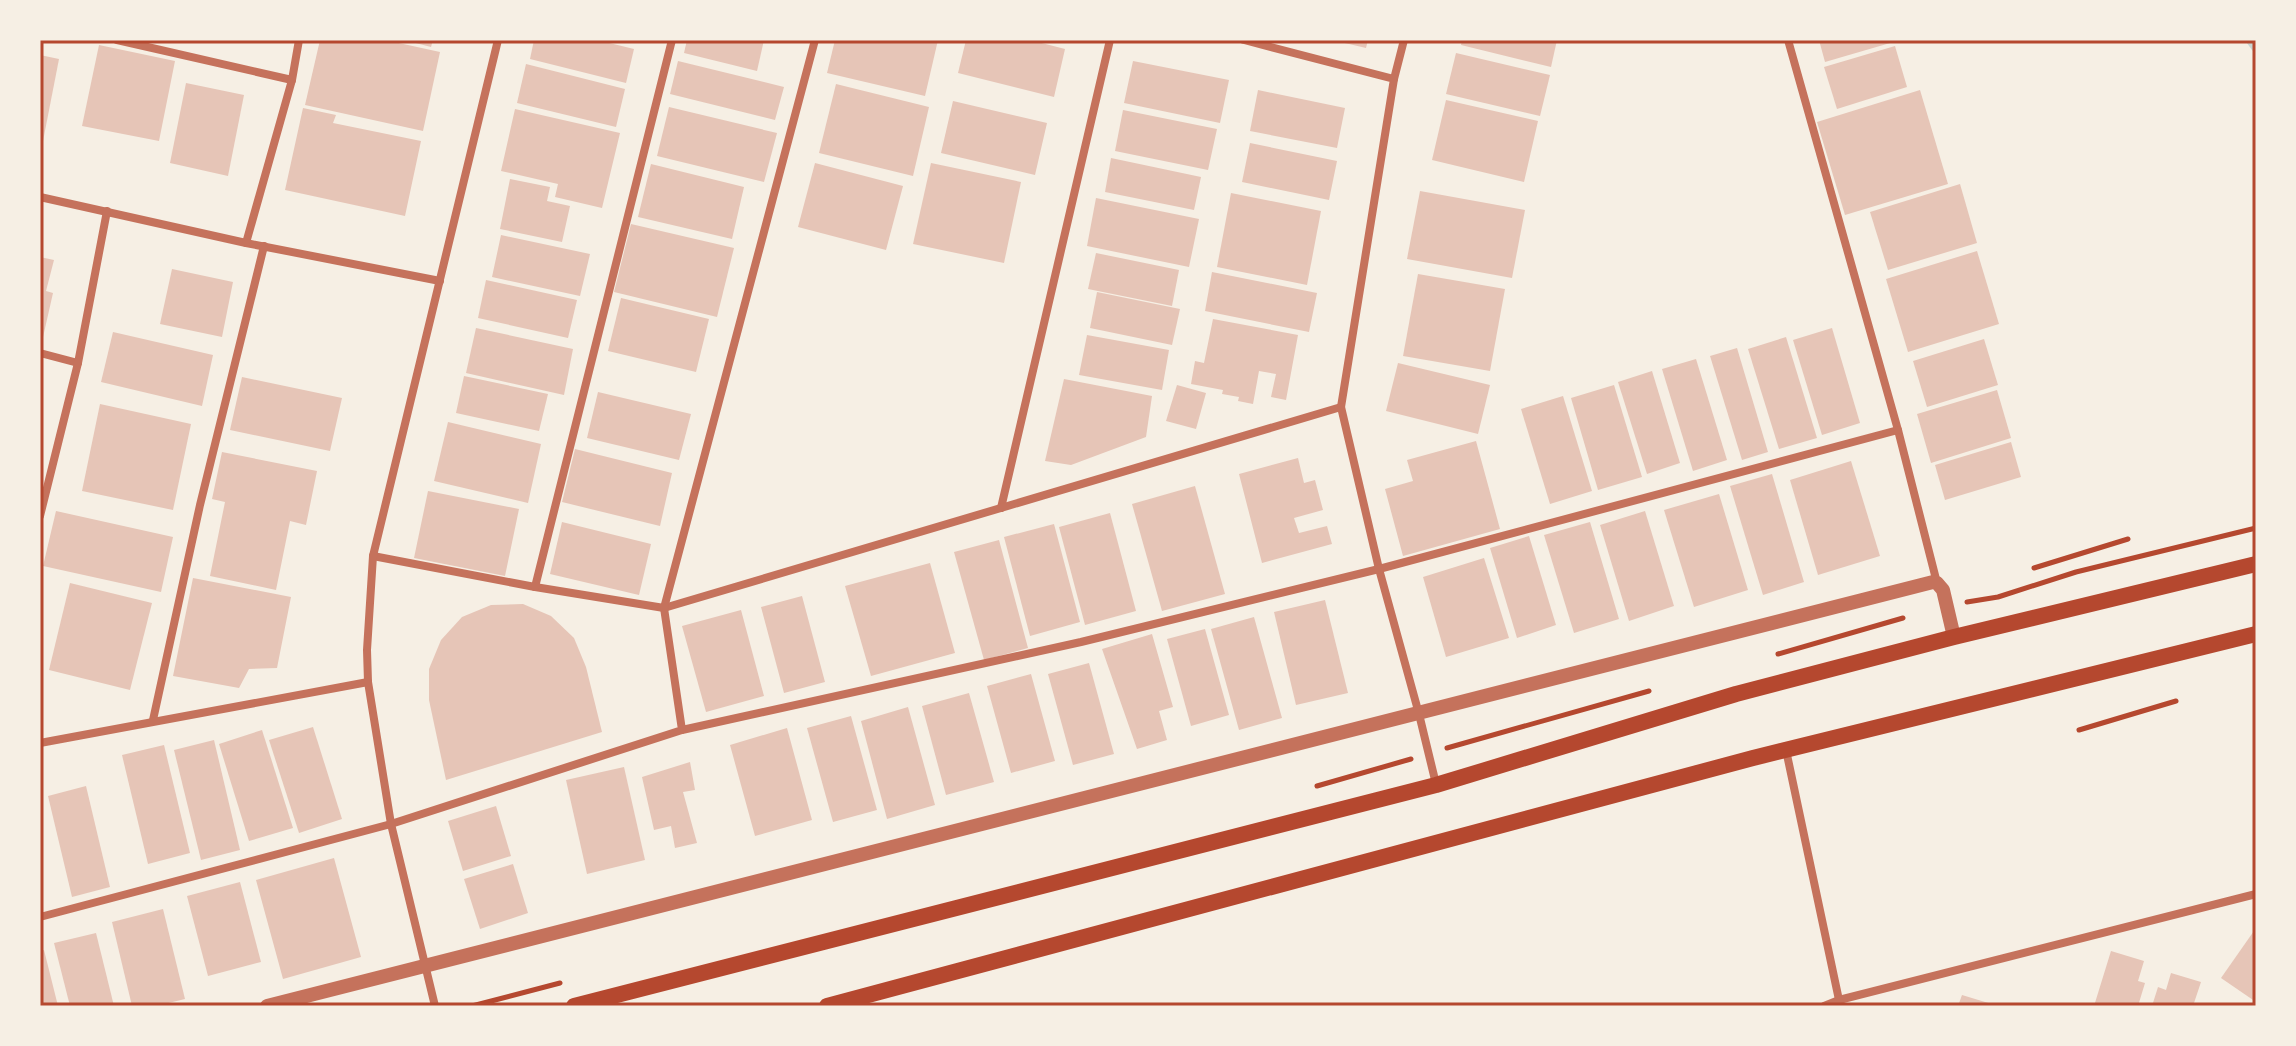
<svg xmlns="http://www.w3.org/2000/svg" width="2296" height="1046" font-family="Ubuntu,sans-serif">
	<rect width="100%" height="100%" fill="#f6efe4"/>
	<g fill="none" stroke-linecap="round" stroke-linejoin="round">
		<polyline stroke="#c9d6d2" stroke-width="10" points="2251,40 2256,47"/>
	</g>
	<g fill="#e6c5b7">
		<polygon points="320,40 385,40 440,52 423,131 305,105"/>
		<polygon points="404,40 433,40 431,47"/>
		<polygon points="534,40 597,40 634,49 626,83 530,59"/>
		<polygon points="687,40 764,40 757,71 684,53"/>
		<polygon points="835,40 938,40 925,96 827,73"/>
		<polygon points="966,40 1030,40 1065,49 1054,97 958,73"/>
		<polygon points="1332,40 1368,40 1366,48"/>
		<polygon points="1462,40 1557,40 1551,67 1461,45"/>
		<polygon points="1819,40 1897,40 1897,41 1825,62"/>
		<polygon points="99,45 175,61 159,141 82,126"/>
		<polygon points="1895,46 1907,87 1837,109 1824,67"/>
		<polygon points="1456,53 1550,75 1540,116 1446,94"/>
		<polygon points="40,55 59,59 43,141 40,140"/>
		<polygon points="678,61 784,87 775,120 670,94"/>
		<polygon points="1133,61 1229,80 1220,123 1124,103"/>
		<polygon points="526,64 625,89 616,127 517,103"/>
		<polygon points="186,83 244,95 228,176 170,163"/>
		<polygon points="836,84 929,107 913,176 819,153"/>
		<polygon points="1258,90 1345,108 1337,148 1250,131"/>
		<polygon points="1920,90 1948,184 1845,215 1817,122"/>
		<polygon points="1446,100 1538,121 1524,182 1432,160"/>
		<polygon points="953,101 1047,123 1035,175 941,153"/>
		<polygon points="669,107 777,133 764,182 657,156"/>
		<polygon points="303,108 336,115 333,123 421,141 405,216 285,190"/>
		<polygon points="515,109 620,133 602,208 555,197 558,184 501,171"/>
		<polygon points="1123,110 1217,129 1208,170 1115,151"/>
		<polygon points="1250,143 1337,161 1329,200 1242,182"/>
		<polygon points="1111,158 1201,177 1194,210 1105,192"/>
		<polygon points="815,163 903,186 886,250 798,227"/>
		<polygon points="931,163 1021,182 1004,263 913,244"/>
		<polygon points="651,164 744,187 732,239 638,217"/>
		<polygon points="510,179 550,187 547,201 570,206 562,242 500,229"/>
		<polygon points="1960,184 1977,243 1888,270 1870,212"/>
		<polygon points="1420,191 1525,210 1512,278 1407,259"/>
		<polygon points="1231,193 1321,211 1307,285 1217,267"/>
		<polygon points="1096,198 1199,219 1189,267 1087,246"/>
		<polygon points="631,224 734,248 717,317 614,292"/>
		<polygon points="501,235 590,254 580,296 492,277"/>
		<polygon points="1977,251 1999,324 1908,352 1886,279"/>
		<polygon points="1096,253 1179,270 1172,306 1088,289"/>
		<polygon points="40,257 54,260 46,291 53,293 41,346"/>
		<polygon points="172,269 233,282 222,337 160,324"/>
		<polygon points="1212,272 1317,293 1309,332 1205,311"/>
		<polygon points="1418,274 1505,289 1490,371 1403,356"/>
		<polygon points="486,280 577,300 568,338 478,318"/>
		<polygon points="1097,292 1180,309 1172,345 1090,328"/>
		<polygon points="621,298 709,319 696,372 608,351"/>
		<polygon points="1213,319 1298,335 1286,400 1271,397 1276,374 1259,371 1253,404 1238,401 1239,397 1222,394 1223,390 1191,384 1195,361 1204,363"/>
		<polygon points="476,328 573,349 564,395 466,373"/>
		<polygon points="1832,328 1860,423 1822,435 1793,340"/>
		<polygon points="113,332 213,355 202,406 101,382"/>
		<polygon points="1087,335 1169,350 1162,390 1079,375"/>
		<polygon points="1786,337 1817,438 1779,449 1748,349"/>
		<polygon points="1984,339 1998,385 1927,407 1913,361"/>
		<polygon points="1737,348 1768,452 1742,460 1710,356"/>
		<polygon points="1696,359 1727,460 1693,471 1662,369"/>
		<polygon points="1398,363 1490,385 1478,434 1386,411"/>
		<polygon points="1652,371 1680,463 1647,474 1618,382"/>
		<polygon points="464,376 548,394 539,431 456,413"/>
		<polygon points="242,377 342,398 330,451 230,430"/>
		<polygon points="1064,379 1152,396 1146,437 1071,465 1045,461"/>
		<polygon points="1177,385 1206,393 1196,429 1166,421"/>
		<polygon points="1614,385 1642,477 1598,490 1571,398"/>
		<polygon points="1997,390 2011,438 1931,463 1917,414"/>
		<polygon points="598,392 691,414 679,460 587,438"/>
		<polygon points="1563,396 1592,491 1550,504 1521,409"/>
		<polygon points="100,404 191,424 173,510 82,491"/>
		<polygon points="448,422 541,444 528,503 434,481"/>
		<polygon points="1476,441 1500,529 1403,556 1385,489 1413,481 1407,460"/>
		<polygon points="2011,442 2021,477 1945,500 1935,465"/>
		<polygon points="575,449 672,473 660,526 562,502"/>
		<polygon points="222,452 317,471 306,525 290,521 276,590 210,576 225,502 212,499"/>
		<polygon points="1298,458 1304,483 1315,480 1323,510 1294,518 1299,533 1327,526 1332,544 1262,563 1239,474"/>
		<polygon points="1851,461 1880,556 1818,575 1790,480"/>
		<polygon points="1772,474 1804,582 1763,595 1730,486"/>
		<polygon points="1195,486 1225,594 1162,611 1132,504"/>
		<polygon points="428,491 519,509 505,576 414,558"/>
		<polygon points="1719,494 1748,590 1694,607 1664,510"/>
		<polygon points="56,511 173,537 161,592 43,566"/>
		<polygon points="1645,511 1674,606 1629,621 1600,525"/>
		<polygon points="1110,513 1136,611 1085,625 1059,527"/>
		<polygon points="562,522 651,544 639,595 550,574"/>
		<polygon points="1590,522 1619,619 1574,633 1544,535"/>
		<polygon points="1054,524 1080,622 1030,636 1004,537"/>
		<polygon points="1529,536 1556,625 1517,638 1490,548"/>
		<polygon points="999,540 1028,648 984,660 954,552"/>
		<polygon points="1484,558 1509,638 1446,657 1423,577"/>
		<polygon points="930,563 955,653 871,676 845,586"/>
		<polygon points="193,578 291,597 277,668 249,669 239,688 173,676"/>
		<polygon points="70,583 152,603 130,690 49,670"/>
		<polygon points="802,596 825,682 784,693 761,607"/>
		<polygon points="1325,600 1348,693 1296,705 1274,612"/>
		<polygon points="523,604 551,616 574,638 586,667 602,732 446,780 429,700 429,669 441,640 462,617 491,605"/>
		<polygon points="741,610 764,696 706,712 682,626"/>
		<polygon points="1254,617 1282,718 1239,730 1211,629"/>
		<polygon points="1205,629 1229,715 1191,726 1167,639"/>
		<polygon points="1152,634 1173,707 1159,711 1167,740 1137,749 1102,649"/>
		<polygon points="1089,663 1114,754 1073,765 1048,674"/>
		<polygon points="1031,674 1055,761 1011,773 987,686"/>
		<polygon points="969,693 994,782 946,795 922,706"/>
		<polygon points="908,707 935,805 887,819 861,721"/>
		<polygon points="851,716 877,810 833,822 807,728"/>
		<polygon points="313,727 342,819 299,833 269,740"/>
		<polygon points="787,728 812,820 755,836 730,745"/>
		<polygon points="262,730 293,828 249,841 219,744"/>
		<polygon points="214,740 240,850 201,860 174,750"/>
		<polygon points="164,745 190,853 148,864 122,755"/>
		<polygon points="690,762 695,790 683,792 697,843 675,848 671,826 654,830 642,777"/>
		<polygon points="624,767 645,860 587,874 566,780"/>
		<polygon points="86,786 110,887 72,897 48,796"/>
		<polygon points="496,806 511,856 463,871 448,821"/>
		<polygon points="334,858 361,957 283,979 256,880"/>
		<polygon points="513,864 528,913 480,929 464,879"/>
		<polygon points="240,882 261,962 208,976 187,896"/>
		<polygon points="163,909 185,999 156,1006 132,1006 112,922"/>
		<polygon points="2256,928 2256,1002 2221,978"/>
		<polygon points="96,933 114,1006 70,1006 54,943"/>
		<polygon points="44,950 58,1006 40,1006 40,951"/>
		<polygon points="2111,951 2144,961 2138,981 2145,983 2138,1006 2094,1006"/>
		<polygon points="2171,973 2201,982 2193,1006 2152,1006 2158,987 2166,990"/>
		<polygon points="1962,995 1995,1005 1995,1006 1958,1006"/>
	</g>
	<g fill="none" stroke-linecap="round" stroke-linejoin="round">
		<g stroke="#b5482f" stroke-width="5">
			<polyline points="2034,568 2128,539"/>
			<polyline points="1967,602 1998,597 2076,572 2256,528"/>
			<polyline points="1778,654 1903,618"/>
			<polyline points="2079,730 2176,701"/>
			<polyline points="1447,748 1649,691"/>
			<polyline points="1317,786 1411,759"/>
			<polyline points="472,1006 560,983"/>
		</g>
		<g stroke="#c5725c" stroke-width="8">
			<polyline points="117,40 292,80"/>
			<polyline points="1244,40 1394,79 1341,407"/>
			<polyline points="1788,40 1898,430 1937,583"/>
			<polyline points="1394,79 1404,40"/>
			<polyline points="40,197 246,243 440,281"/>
			<polyline points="246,243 292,80 299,40"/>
			<polyline points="40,353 78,363"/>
			<polyline points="1001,508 1110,40"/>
			<polyline points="40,516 78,363 107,211"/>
			<polyline points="373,556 535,587 664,608 1341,407 1379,569 1419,714 1436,784"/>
			<polyline points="535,587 672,40"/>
			<polyline points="153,720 200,505 264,246"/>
			<polyline points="682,730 1081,642 1379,569 1898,430"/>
			<polyline points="40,743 368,682"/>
			<polyline points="1786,750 1839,1000 2256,894"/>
			<polyline points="40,917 391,824 682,730 664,608 815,40"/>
			<polyline points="435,1006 391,824 368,682 367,650 373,556 498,40"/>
			<polyline points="1824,1006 1839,1000"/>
		</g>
		<polyline stroke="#c5725c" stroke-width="14" points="267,1006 1933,582 1937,583 1943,590 1954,637"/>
		<g stroke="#b5482f" stroke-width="16">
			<polyline points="574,1006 1436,785 1736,694 1954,637 2256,564"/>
			<polyline points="827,1006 1753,758 2256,634"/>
		</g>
	</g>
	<rect width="2296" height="1046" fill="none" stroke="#f6efe4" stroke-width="84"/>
	<rect x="42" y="42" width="2212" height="962" fill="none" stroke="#b5482f" stroke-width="3"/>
</svg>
